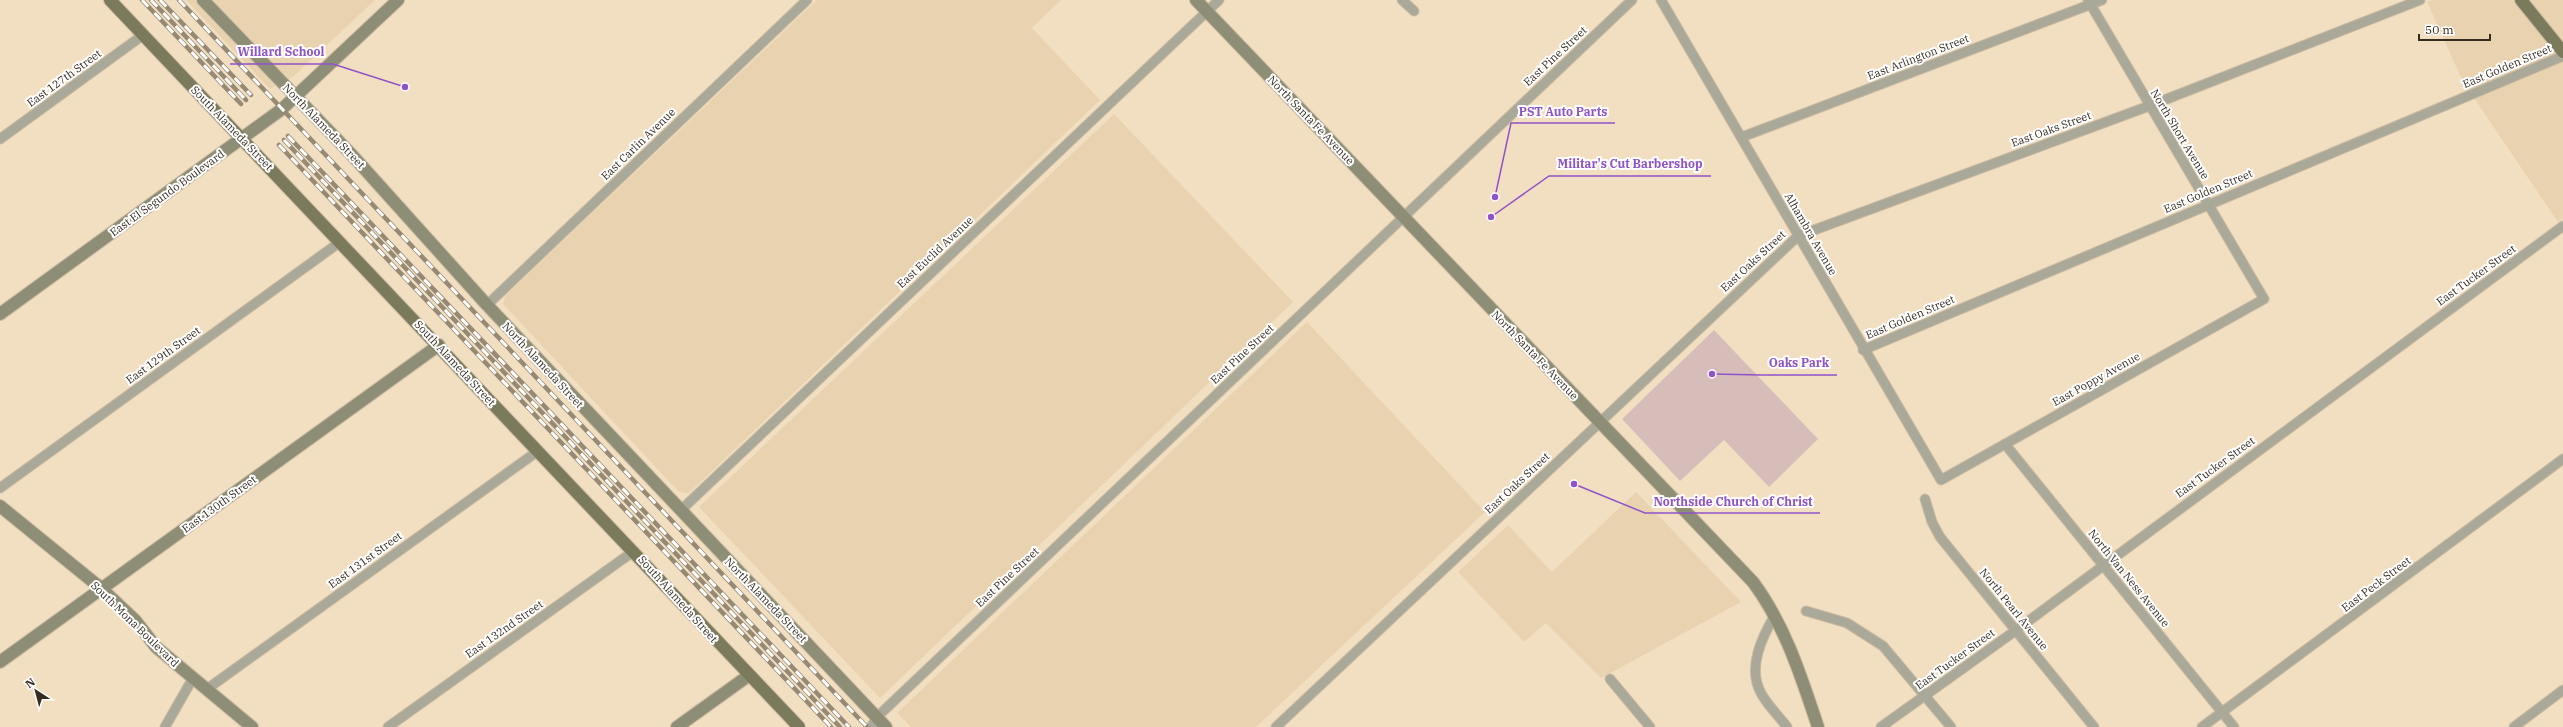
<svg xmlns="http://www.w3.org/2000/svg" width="2563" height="727" font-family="'IBM Plex Serif',serif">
	<rect width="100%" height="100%" fill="#f2dfc2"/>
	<g fill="#e9d2af">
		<polygon points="186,0 375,0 294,76 270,89"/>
		<polygon points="817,0 1061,0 1032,28 1100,100 689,493 679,492 503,304 505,296"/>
		<polygon points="2432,0 2563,0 2563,218 2558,222 2463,82 2427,2"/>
		<polygon points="1114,114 1293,302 880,698 699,507"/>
		<polygon points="1307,322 1485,512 1256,727 911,727 897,713"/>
		<polygon points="1636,492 1741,602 1601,678 1546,623 1524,642 1458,572 1508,525 1552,572"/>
	</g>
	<polygon fill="#d7bdba" points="1714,330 1818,439 1769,487 1724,440 1680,481 1622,419"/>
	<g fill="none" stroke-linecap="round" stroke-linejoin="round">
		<g stroke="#ccbba2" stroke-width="11">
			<g id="street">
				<polyline points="1402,0 1414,11"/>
				<polyline points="1661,0 1941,480 2264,299 2088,0"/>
				<polyline points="1742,137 2102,0"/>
				<polyline points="0,139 143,35"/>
				<polyline points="487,305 807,0"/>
				<polyline points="1863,350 2563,56"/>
				<polyline points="2005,444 2234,727"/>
				<polyline points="0,488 340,242"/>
				<polyline points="1925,499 1932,522 1940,537 2094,727"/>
				<polyline points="680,511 1219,0"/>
				<polyline points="1806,611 1847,623 1883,646 1951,727"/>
				<path d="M1775 615C1762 637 1747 668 1761 693 1767 705 1779 716 1787 727"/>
				<polyline points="1610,679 1650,727"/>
				<polyline points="207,689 538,451"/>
				<polyline points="165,727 193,678"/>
				<polyline points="388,727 634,551"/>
				<polyline points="871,727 877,717 1632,0"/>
				<polyline points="1276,727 1798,236 2149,106 2420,0"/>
				<polyline points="1881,727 2015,631 2563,226"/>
				<polyline points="2202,727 2563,459"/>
				<polyline points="2514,727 2563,690"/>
			</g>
		</g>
		<g stroke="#ccbba2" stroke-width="14">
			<g id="secondary">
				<polyline points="203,0 352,155 487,305 886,727"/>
				<path d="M1196 0 1753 582C1785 625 1801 676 1818 727"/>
				<polyline points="0,314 282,109 398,0"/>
				<polyline points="0,506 102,589 135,620 156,647 252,727"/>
				<polyline points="0,662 439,345"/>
				<polyline points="677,727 748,676"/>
			</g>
		</g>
		<g stroke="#ccbba2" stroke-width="14">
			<g id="primary">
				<polyline points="110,0 799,727"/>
				<polyline points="2521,0 2563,52"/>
			</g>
		</g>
		<use href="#street" stroke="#aaa999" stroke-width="9"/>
		<use href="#secondary" stroke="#8e8d76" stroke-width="12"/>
		<use href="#primary" stroke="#7b7a5c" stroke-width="12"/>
		<g stroke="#978a75" stroke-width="4.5">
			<g id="rail">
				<polyline points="142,0 241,104"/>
				<polyline points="151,0 246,100"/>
				<polyline points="160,0 251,95"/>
				<polyline points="179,0 867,727"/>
				<polyline points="288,136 849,727"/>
				<polyline points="284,140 840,727"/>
				<polyline points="279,145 831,727"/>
			</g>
		</g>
		<use href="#rail" stroke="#fff" stroke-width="3" stroke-dasharray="9" stroke-linecap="butt"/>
	</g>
	<g text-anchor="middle" stroke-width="4" stroke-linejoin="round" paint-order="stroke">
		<g font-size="11" fill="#342c21" stroke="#fff">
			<text transform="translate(1555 56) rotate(-43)" y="4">East Pine Street</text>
			<text transform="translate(1918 57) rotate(-21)" y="4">East Arlington Street</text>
			<text transform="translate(2507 66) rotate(-23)" y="4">East Golden Street</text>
			<text transform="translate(64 78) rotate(-36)" y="4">East 127th Street</text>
			<text transform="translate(1311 120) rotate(46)" y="4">North Santa Fe Avenue</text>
			<text transform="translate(324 126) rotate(46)" y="4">North Alameda Street</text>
			<text transform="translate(232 128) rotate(46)" y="4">South Alameda Street</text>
			<text transform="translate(2051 129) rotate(-20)" y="4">East Oaks Street</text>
			<text transform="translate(2180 134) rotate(59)" y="4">North Short Avenue</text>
			<text transform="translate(638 144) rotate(-44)" y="4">East Carlin Avenue</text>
			<text transform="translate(2208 191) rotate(-23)" y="4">East Golden Street</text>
			<text transform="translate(167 193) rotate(-36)" y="4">East El Segundo Boulevard</text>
			<text transform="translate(1811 234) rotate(60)" y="4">Alhambra Avenue</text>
			<text transform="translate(935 252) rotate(-43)" y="4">East Euclid Avenue</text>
			<text transform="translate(1753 261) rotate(-43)" y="4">East Oaks Street</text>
			<text transform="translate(2476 275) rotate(-36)" y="4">East Tucker Street</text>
			<text transform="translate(1910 317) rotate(-23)" y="4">East Golden Street</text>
			<text transform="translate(1242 354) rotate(-43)" y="4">East Pine Street</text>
			<text transform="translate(163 355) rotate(-36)" y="4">East 129th Street</text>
			<text transform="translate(1535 355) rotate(46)" y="4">North Santa Fe Avenue</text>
			<text transform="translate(455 363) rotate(47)" y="4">South Alameda Street</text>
			<text transform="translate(543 365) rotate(47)" y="4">North Alameda Street</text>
			<text transform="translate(2096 379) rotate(-29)" y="4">East Poppy Avenue</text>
			<text transform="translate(2215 467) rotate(-36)" y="4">East Tucker Street</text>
			<text transform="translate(1517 483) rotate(-43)" y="4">East Oaks Street</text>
			<text transform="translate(219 504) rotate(-36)" y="4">East 130th Street</text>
			<text transform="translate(365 560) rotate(-36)" y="4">East 131st Street</text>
			<text transform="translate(1007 577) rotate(-43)" y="4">East Pine Street</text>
			<text transform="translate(2129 578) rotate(51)" y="4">North Van Ness Avenue</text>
			<text transform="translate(2376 584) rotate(-37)" y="4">East Peck Street</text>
			<text transform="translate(678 599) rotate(48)" y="4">South Alameda Street</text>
			<text transform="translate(766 600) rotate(46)" y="4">North Alameda Street</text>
			<text transform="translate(2014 609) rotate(51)" y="4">North Pearl Avenue</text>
			<text transform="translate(135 624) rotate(44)" y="4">South Mona Boulevard</text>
			<text transform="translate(504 629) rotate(-35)" y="4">East 132nd Street</text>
			<text transform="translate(1955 659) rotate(-36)" y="4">East Tucker Street</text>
		</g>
	</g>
	<path fill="none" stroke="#8f53c9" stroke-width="1.5" d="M405 87L333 64H230M1495 197L1511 123H1615M1491 217L1549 176H1711M1712 374L1761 375H1837M1574 484L1645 513H1820"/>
	<g fill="#8f53c9" stroke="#fff" stroke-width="1.5">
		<circle cx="405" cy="87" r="4"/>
		<circle cx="1495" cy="197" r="4"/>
		<circle cx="1491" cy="217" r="4"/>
		<circle cx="1712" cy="374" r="4"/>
		<circle cx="1574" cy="484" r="4"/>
	</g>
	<g font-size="12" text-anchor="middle" font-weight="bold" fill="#8f53c9" stroke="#fff" stroke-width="4" stroke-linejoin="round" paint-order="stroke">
		<text x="281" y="56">Willard School</text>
		<text x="1563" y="116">PST Auto Parts</text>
		<text x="1630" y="168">Militar's Cut Barbershop</text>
		<text x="1799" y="367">Oaks Park</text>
		<text x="1733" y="506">Northside Church of Christ</text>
	</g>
	<g transform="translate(36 691) rotate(324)" stroke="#ffffff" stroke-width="3" paint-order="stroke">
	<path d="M0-3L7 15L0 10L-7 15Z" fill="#342c21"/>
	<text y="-6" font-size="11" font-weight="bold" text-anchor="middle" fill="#342c21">N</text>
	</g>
	<path d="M2419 34v6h71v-6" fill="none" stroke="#342c21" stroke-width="2"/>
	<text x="2425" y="34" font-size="12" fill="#342c21" stroke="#ffffff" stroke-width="3" paint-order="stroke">50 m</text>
</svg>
